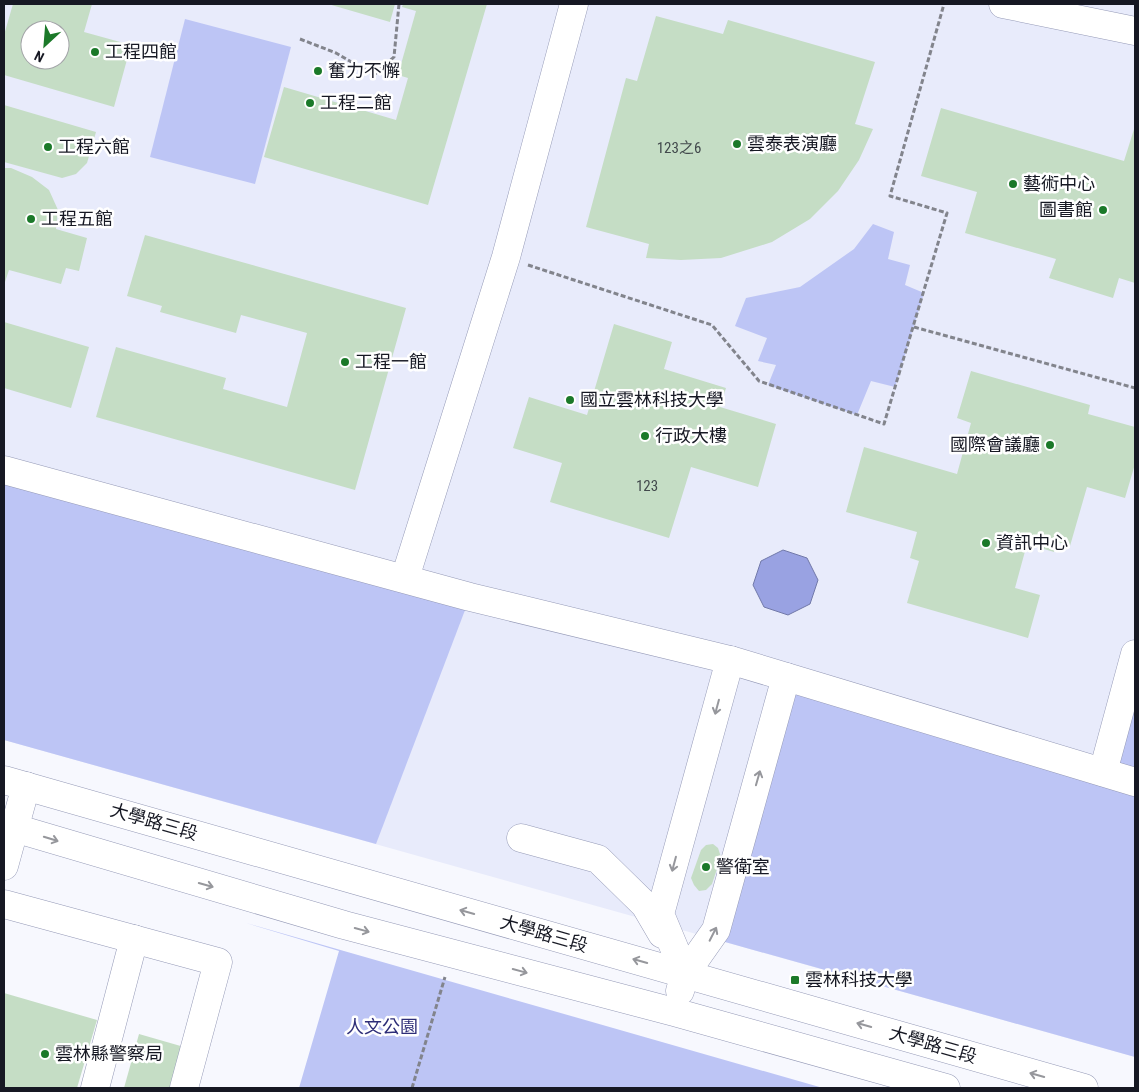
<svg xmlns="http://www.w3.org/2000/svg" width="1139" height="1092" font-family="'Roboto Condensed','Noto Sans TC',sans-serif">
	<rect width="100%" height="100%" fill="#f7f8fe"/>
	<path fill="#e8ebfb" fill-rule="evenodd" d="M4 4H1135V1057L4 740ZM30 30H60V60H30Z"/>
	<g fill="#bdc5f5">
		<polygon points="185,19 291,47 255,184 150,157"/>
		<polygon points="873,224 894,232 888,259 910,265 905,285 924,293 895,387 871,381 857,415 768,385 776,365 758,361 767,338 735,326 746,298 800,287 854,249"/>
		<polygon points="4,470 470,597 376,844 4,740"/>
		<polygon points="1135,654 1135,1057 711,938 786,677 1103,772"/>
		<polygon points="246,923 823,1088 299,1088 339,951"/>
	</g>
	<polygon fill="#99a2e2" stroke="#7279a9" points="783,550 807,558 818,580 810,604 788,615 764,607 753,585 761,561"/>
	<g fill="#c5ddc5" fill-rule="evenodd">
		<path d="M13 4H92L84 32 131 45 114 107 4 75V35ZM30 30H60V60H30Z"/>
		<polygon points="328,4 395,4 390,22"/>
		<polygon points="403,4 487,4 428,205 264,157 284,87 396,120 408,78 398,75 416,11 402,7"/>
		<polygon points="656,16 723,34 728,20 875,62 855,124 873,129 859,160 838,191 810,219 772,242 721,258 681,260 646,258 649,244 586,227 626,78 637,81"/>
		<polygon points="4,105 96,132 87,163 76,174 62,178 4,162"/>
		<polygon points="941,108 1124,161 1135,126 1135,283 1119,278 1113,298 1049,278 1056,259 965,233 977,192 921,176"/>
		<polygon points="4,168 11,168 32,177 49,190 58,210 56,229 87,238 79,271 66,268 61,284 9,270 4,285"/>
		<polygon points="145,235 406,308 355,490 96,417 116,347 226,378 223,389 287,407 307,333 241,315 236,333 160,312 162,306 127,296"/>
		<polygon points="4,322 89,347 71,408 4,388"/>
		<polygon points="614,324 672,342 664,369 726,388 720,407 776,424 758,487 691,467 669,538 550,502 562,463 513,448 529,397 587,415"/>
		<polygon points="971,371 1090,405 1088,414 1135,427 1135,464 1125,498 1087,487 1070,546 1057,542 1054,552 1027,544 1015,588 1040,595 1028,638 907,603 919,561 910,558 917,532 846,512 864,447 957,474 971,423 957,418"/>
		<polygon points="713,844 718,848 721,857 712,884 706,890 699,891 694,885 691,878 701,850 706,845"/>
		<polygon points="4,993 97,1020 77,1088 4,1088"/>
		<polygon points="139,1034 191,1049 180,1088 124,1088"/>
	</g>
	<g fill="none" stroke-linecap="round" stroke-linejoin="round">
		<g stroke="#959ab7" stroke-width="29">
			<g id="minor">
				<polyline points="1003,4 1135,31"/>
				<polyline points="4,470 470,597 730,660 1135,782"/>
				<polyline points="405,578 506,257 574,4"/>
				<polyline points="1103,772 1135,654"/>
				<polyline points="4,780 1084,1088"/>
				<polyline points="4,825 344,925 674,1012 946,1088"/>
				<polyline points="521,838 598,859 645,905 662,934"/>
				<polyline points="4,866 26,786"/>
				<polyline points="4,904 218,962 184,1088"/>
				<polyline points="685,974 660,914 730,660"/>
				<polyline points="680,991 685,974 716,930 786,677"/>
				<polyline points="95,1088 134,939"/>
			</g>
		</g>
		<g stroke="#82848c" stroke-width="3" stroke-dasharray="5 2.5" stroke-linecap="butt">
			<polyline points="300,39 336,53 374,75 394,57 399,4"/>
			<polyline points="528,265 712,325 759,381 884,424 947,213 890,196 944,4"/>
			<polyline points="914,327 1135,388"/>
			<polyline points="412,1088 445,977"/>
		</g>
		<use href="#minor" stroke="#fff" stroke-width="28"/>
	</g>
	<defs><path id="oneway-shaft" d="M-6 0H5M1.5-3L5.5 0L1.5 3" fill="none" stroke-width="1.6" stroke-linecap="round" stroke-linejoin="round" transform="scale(1.25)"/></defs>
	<g stroke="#96979c">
		<use href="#oneway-shaft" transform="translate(717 707) rotate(105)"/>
		<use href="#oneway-shaft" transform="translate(758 778) rotate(-74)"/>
		<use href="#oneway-shaft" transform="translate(51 839) rotate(17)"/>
		<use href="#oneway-shaft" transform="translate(674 864) rotate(105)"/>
		<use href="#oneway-shaft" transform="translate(206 885) rotate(16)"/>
		<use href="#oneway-shaft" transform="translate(467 912) rotate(-164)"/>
		<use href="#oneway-shaft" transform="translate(362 930) rotate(15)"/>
		<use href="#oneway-shaft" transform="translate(713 934) rotate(-63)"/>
		<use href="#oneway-shaft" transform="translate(640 961) rotate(-164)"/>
		<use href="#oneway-shaft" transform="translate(520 971) rotate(15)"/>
		<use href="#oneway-shaft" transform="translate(864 1025) rotate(-164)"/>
		<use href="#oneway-shaft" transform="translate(1037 1075) rotate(-164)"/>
	</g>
	<g fill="#1b7929" stroke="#fff" stroke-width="2">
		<circle cx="95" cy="52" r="5"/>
		<circle cx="318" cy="71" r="5"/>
		<circle cx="310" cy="103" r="5"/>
		<circle cx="737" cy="144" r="5"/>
		<circle cx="48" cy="147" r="5"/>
		<circle cx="1013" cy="184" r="5"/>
		<circle cx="1103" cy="210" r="5"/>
		<circle cx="31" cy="219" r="5"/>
		<circle cx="345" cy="362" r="5"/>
		<circle cx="570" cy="400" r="5"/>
		<circle cx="645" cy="436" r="5"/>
		<circle cx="1050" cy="445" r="5"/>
		<circle cx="986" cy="543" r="5"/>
		<circle cx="706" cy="867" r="5"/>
		<rect x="790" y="975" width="10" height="10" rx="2.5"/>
		<circle cx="45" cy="1054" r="5"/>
	</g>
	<g text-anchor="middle" stroke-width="5" stroke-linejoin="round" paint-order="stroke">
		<g font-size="15" fill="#42494c">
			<text x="679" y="153">123之6</text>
			<text x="647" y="491">123</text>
		</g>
		<g font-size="18" fill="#161823" stroke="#fff" text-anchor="start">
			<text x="105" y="58">工程四館</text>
			<text x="328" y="77">奮力不懈</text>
			<text x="320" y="109">工程二館</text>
			<text x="747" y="150">雲泰表演廳</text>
			<text x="58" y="153">工程六館</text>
			<text x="1023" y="190">藝術中心</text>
			<text x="1093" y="216" text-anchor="end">圖書館</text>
			<text x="41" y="225">工程五館</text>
			<text x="355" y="368">工程一館</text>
			<text x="580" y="406">國立雲林科技大學</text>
			<text x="655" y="442">行政大樓</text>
			<text x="1040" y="451" text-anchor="end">國際會議廳</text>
			<text x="996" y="549">資訊中心</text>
			<text x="716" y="873">警衛室</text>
			<text x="805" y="986">雲林科技大學</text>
			<text x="55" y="1060">雲林縣警察局</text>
		</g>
		<g font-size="18" fill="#161823" stroke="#fff">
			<text transform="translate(154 822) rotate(16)" y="6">大學路三段</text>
			<text transform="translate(544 934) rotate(16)" y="6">大學路三段</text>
			<text transform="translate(933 1045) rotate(16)" y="6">大學路三段</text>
		</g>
		<g font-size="18" fill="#2e2e78" stroke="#fff">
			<text x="382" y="1033">人文公園</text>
		</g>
	</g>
	<rect width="1139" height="1092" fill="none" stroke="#161823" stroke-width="10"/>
	<g transform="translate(45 45) rotate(206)"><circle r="24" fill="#ffffff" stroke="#a2a3a7"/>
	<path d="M0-4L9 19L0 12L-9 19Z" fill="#1b7929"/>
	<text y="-8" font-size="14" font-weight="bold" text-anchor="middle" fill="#161823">N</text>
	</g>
</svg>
